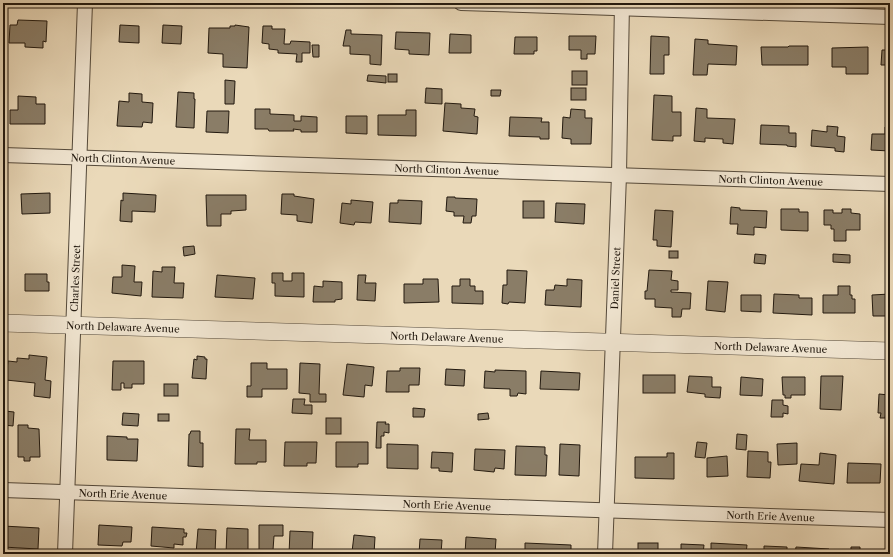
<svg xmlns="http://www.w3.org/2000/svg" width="893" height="557" font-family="'Libre Caslon Text',serif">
	<rect width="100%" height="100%" fill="#ead9b9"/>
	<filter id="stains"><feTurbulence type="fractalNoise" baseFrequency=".005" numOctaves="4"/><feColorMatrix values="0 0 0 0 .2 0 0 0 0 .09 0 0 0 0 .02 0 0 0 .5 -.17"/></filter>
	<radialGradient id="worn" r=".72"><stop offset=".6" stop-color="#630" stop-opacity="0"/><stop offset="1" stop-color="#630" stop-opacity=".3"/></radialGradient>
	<g fill="#8a7d67" stroke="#22190f">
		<polygon points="18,20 47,21 46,42 43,41 43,48 25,47 25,43 9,43 10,25 17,25"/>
		<polygon points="120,25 139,26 139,43 119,42"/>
		<polygon points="163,25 182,26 181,44 162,43"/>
		<polygon points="235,25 249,27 247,68 223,67 223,54 208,53 209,28 230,28 230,26 235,26"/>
		<polygon points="263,26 272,26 272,29 285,29 284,44 290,44 291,41 310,42 310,53 302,53 302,62 296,62 297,54 278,53 278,50 269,49 269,44 262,43"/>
		<polygon points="346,30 351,30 351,34 382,35 381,65 370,64 370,55 350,54 350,46 343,46"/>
		<polygon points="396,32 430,33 429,55 409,54 409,50 395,49"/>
		<polygon points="450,34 471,35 471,53 449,53"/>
		<polygon points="569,36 596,36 595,54 587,54 587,59 581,59 581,50 569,50"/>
		<polygon points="651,36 669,37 669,55 664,55 664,74 650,74"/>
		<polygon points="515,37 537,37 537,51 534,51 534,54 514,54"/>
		<polygon points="695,39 708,40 708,44 737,46 736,65 708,64 707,75 693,75"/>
		<polygon points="312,45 319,45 319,57 313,57"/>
		<polygon points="789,46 808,46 808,65 762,65 761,47 788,47"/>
		<polygon points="868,47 868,74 846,74 846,67 832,67 832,48"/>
		<polygon points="882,50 890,50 890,65 881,65"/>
		<rect x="572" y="71" width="15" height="14"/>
		<rect x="388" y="74" width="9" height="8"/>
		<polygon points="368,75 386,76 386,83 367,81"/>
		<polygon points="225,80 235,81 234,104 225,104"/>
		<polygon points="426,88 442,89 442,104 425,103"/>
		<rect x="571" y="88" width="15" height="12"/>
		<polygon points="491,90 501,90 500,96 491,96"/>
		<polygon points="178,92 194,93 194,99 195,99 194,128 176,127"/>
		<polygon points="129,93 142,94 142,102 153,103 152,123 143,122 142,127 117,126 119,101 129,102"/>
		<polygon points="654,95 672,96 672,112 681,112 681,136 673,136 673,141 652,140"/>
		<polygon points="18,96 36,97 36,104 45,104 45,124 10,124 10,110 18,110"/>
		<polygon points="445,103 461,104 461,108 475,109 474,116 478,117 477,134 443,131"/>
		<polygon points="696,108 707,109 707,118 735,119 733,144 723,143 723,139 705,138 705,142 694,141"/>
		<polygon points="255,109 270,109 270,114 294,115 294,121 301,121 301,116 317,117 317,132 301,132 301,130 293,129 294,131 269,131 268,129 255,129"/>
		<polygon points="571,109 585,110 585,118 592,118 591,144 571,144 571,139 562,138 563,117 570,118"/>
		<polygon points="406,110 416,110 416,136 378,135 378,115 406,115"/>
		<polygon points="207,111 229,111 228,133 206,132"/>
		<polygon points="346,116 367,116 367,134 346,133"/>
		<polygon points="510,117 542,118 541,122 549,122 549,139 540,139 540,137 509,136"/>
		<polygon points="761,125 789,126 789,133 796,133 796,147 787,146 787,145 760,144"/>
		<polygon points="827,126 838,127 837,136 845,137 844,152 835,151 835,148 811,146 812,130 827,132"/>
		<polygon points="885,127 890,128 890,151 871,150 872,134 885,134"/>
		<polygon points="3,192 7,193 5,213 3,213"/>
		<polygon points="50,193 50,213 22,214 21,194"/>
		<polygon points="123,193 156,195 155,212 132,211 132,222 120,221 121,200 123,201"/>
		<polygon points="282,194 294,194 294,196 314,199 312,223 297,221 297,215 281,214"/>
		<polygon points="206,195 246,195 246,210 231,211 231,214 221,214 221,226 207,226"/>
		<polygon points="447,197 455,197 455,198 477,199 476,216 472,216 471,223 463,223 464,216 454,216 454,212 446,211"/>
		<polygon points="351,200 373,202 371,223 355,222 354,225 340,223 342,203 351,204"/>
		<polygon points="398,200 422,201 421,224 389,222 390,203 398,203"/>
		<rect x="523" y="201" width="21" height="17"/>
		<polygon points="556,203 585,204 584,224 555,222"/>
		<polygon points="731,207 740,208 740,210 767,211 766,228 754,227 754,235 737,234 738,224 730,224"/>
		<polygon points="781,209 799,209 799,212 808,212 808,231 781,230"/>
		<polygon points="842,209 851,209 851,213 860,214 860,230 846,230 846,241 834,241 834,229 831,229 831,225 824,225 824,210 833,210 833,213 842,213"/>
		<polygon points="655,210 673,211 671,247 657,246 657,240 653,240"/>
		<rect x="888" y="218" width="2" height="28"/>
		<polygon points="194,246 195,254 184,256 183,247"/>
		<rect x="669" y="251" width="9" height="7"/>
		<polygon points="755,254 766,255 765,264 754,263"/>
		<polygon points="833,254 850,255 850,263 833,262"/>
		<polygon points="122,265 135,266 134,282 142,282 141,296 112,293 113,277 122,277"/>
		<polygon points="162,267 175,267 174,283 184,283 183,298 152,297 153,271 162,272"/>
		<polygon points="507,270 527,271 525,303 509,302 508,304 502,303 503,285 507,285"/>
		<polygon points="649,270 672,271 671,280 678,281 678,290 671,290 671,292 691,293 690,309 682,309 681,317 672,317 672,308 655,307 655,299 645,299 645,291 647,291"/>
		<polygon points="272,273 283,273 283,281 292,281 292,273 304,273 304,297 275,296 275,283 272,283"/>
		<polygon points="25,274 47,274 47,282 49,282 49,291 25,291"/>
		<polygon points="217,275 255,278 253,299 215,297"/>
		<polygon points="358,275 366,275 365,283 376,283 375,301 357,300"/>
		<polygon points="423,279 438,279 439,302 404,303 404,284 423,284"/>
		<polygon points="460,279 470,279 470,286 475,286 475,291 483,291 483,304 452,303 452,286 460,286"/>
		<polygon points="567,279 582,280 581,307 545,305 546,290 554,290 555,285 567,286"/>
		<polygon points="323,281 342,282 342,299 335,300 335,302 313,302 314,286 323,287"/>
		<polygon points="708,281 728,282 725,312 706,310"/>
		<polygon points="838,286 850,286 850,295 852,295 852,299 855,299 855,313 823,313 823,295 838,295"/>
		<polygon points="774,294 799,295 799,298 812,298 812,315 773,313"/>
		<polygon points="890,294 890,316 873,316 872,295"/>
		<polygon points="741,295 761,295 761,312 741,311"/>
		<polygon points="29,355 47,357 45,380 51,381 50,398 34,396 35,383 6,380 8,361 17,362 17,358 29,359"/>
		<polygon points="197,356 205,357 205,359 207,359 206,379 192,378 194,359 197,360"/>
		<polygon points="113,361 144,361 144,384 132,384 132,388 124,388 124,383 121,383 121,390 112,390"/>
		<polygon points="251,363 267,363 267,369 287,369 287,389 262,389 262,397 247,397 247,386 251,386"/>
		<polygon points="300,363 320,364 319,394 326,394 326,402 310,402 310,394 299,393"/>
		<polygon points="347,364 374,367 372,386 365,385 364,397 343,395"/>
		<polygon points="400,368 420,368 419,385 409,385 409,392 386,392 387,371 400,371"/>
		<polygon points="446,369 465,370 464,386 445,385"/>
		<polygon points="495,370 526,371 526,394 518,393 517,396 510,396 510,389 484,388 485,371 495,372"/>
		<polygon points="541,371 580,373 579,390 540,389"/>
		<rect x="643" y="375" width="32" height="18"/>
		<polygon points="689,376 712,377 712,387 721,387 720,398 705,397 705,394 687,392"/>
		<polygon points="821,376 843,376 841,410 820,409"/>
		<polygon points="741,377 763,379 762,396 740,395"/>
		<polygon points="782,377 805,377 805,395 791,395 791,398 785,398 785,395 783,395"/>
		<rect x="164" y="384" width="14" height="12"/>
		<polygon points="889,389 890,389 890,426 888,425 889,413 886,412 885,418 880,418 881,413 878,413 879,394 889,395"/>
		<polygon points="293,399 305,399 304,405 312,405 312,414 292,413"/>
		<polygon points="772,400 783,400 783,405 788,406 788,414 783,413 783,417 771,417"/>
		<polygon points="413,408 425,409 424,417 413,417"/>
		<polygon points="5,411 14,412 13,426 4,425"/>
		<polygon points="123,413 139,414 138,426 122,425"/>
		<polygon points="488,413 489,419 478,420 478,414"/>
		<rect x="158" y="414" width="11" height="7"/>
		<rect x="326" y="418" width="15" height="16"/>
		<polygon points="377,422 386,422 385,424 389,424 389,433 384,432 384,436 381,436 381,448 376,448"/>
		<polygon points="18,425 28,425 28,428 39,429 40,457 30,457 30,461 24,461 24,457 18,457"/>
		<polygon points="236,429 250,429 249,440 266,440 266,462 257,462 257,464 235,464"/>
		<polygon points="191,431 200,431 200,443 203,443 203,467 188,466 189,434 190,434"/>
		<polygon points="737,434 747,435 746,450 736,449"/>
		<polygon points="107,436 127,437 127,439 138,439 137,461 107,460"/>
		<polygon points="285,442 317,442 316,463 307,463 307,466 284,466"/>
		<polygon points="336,442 368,442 368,464 358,464 358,467 336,467"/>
		<polygon points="697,442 707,443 705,458 695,457"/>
		<polygon points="797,443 797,464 778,465 777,444"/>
		<polygon points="387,444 418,445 418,469 387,468"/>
		<polygon points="560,444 580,445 579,476 559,475"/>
		<polygon points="516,446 545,447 545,455 547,455 546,476 515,475"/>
		<polygon points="475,449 505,450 504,469 495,468 494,472 474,470"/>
		<polygon points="748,451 768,452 768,462 771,462 770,478 747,477"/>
		<polygon points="432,452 453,453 452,472 439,471 439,468 431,468"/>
		<polygon points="667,453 674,453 674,479 635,478 635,457 667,457"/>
		<polygon points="820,453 836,455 834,484 799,481 801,464 819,465"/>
		<polygon points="727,456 728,476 707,477 707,458"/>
		<polygon points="848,463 881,464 880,483 847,483"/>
		<polygon points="99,525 132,527 131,542 123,542 122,546 98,545"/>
		<polygon points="259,525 283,525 283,536 274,536 273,550 259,550"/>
		<polygon points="3,526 39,528 38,549 3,547"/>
		<polygon points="152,527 184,529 184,533 187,533 186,537 183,537 183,545 174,544 174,548 151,546"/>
		<polygon points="227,528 248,529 248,554 226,554"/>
		<polygon points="198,529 216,530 215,554 196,554"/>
		<polygon points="290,531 313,532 312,554 289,554"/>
		<polygon points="354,535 375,537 374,554 352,552"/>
		<polygon points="466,537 496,539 495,554 465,554"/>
		<polygon points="420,539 442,540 441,554 419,554"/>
		<polygon points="525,543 571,545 571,554 525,554"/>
		<rect x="638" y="543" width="20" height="11"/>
		<polygon points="711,543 747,545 746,554 711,554"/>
		<polygon points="681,544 704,545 703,554 681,554"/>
		<polygon points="764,546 787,547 787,554 764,554"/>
		<polygon points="796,547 829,549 829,554 795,554"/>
		<polygon points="851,547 860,547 860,550 885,552 885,554 851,554"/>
	</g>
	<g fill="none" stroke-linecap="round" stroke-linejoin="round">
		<g stroke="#54493a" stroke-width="16">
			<g id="minor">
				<polyline points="461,3 890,17"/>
				<path id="s1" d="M3 155 890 184"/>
				<path id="s2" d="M3 490 890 520"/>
				<path id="s3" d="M65 554 85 3"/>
				<path id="s4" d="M605 554 619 175 622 3"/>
			</g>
		</g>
		<g stroke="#54493a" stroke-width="18">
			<g id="tertiary">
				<path id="s5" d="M3 323 890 351"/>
			</g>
		</g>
		<use href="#minor" stroke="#f1e6d2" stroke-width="14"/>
		<use href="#tertiary" stroke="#f1e6d2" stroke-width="17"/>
	</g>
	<g text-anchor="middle" stroke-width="3" stroke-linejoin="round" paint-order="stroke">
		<g font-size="10" fill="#22190f" stroke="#f1e6d2">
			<text dy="4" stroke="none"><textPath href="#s1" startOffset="120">North Clinton Avenue</textPath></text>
			<text dy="4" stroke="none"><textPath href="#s1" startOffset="444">North Clinton Avenue</textPath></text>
			<text dy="4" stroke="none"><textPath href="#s1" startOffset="768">North Clinton Avenue</textPath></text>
			<text dy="4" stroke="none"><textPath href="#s3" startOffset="276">Charles Street</textPath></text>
			<text dy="4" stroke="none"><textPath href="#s4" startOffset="276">Daniel Street</textPath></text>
			<text dy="4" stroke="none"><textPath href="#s5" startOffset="120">North Delaware Avenue</textPath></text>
			<text dy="4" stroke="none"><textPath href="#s5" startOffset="444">North Delaware Avenue</textPath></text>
			<text dy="4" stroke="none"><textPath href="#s5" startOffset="768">North Delaware Avenue</textPath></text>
			<text dy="4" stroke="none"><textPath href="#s2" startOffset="120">North Erie Avenue</textPath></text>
			<text dy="4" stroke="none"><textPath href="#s2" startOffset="444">North Erie Avenue</textPath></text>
			<text dy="4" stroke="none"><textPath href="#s2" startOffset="768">North Erie Avenue</textPath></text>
		</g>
	</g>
	<rect width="893" height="557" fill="none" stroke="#ead9b9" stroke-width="16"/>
	<rect x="4" y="4" width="885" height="549" fill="none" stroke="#22190f" stroke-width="2"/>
	<rect x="8" y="8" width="877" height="541" fill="none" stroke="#22190f"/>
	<rect width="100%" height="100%" filter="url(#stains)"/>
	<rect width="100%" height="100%" fill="url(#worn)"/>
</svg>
